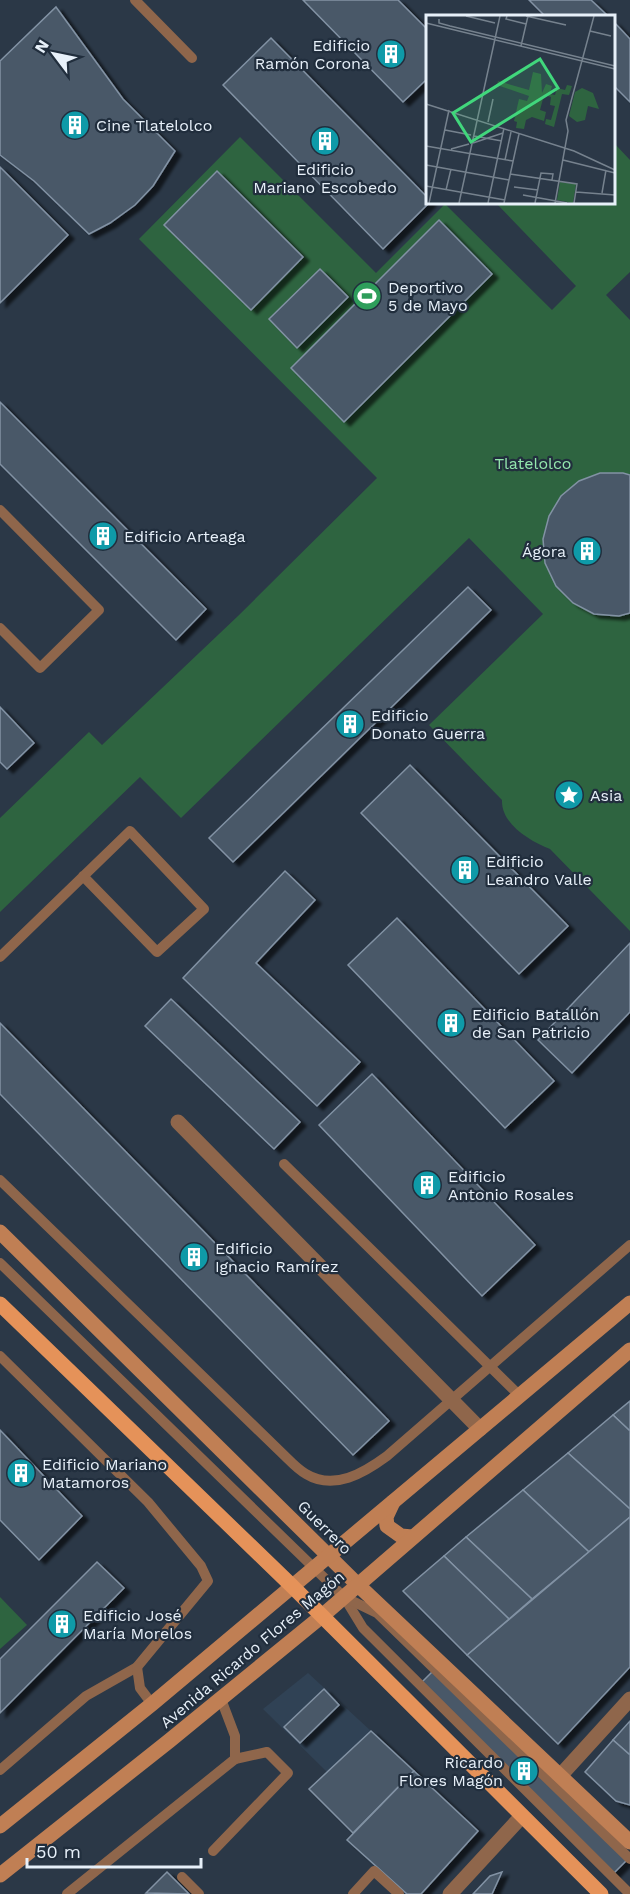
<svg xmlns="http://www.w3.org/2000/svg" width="630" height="1894" font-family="'Work Sans',sans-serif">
	<defs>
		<filter id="shadow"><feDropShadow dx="6" dy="4" stdDeviation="1.5" flood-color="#0009"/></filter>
	</defs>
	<rect width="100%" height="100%" fill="#2b3847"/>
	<polygon fill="#304255" points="308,1673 371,1731 327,1772 263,1709"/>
	<g fill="#2e6440">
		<path d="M240 137 376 273 445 204 552 310 576 286 496 203 614 202V143L630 160V272L606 295 630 320V931L550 849C530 841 501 824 502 800L429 725 543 614 469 538 181 818 140 777 0 912V818L89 732 102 745 238 616 377 478 139 239Z"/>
		<polygon points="0,1597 27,1625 0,1649"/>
	</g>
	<g fill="#495868" stroke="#8292a4" stroke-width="1.5" filter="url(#shadow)">
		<polygon points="303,0 398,0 428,30 428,78 403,102"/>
		<polygon points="529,0 591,0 608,16 545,16"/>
		<polygon points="56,7 123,99 175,151 153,186 135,205 110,223 89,234 34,181 0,155 0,61"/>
		<polygon points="614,22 630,39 630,102 614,86"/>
		<polygon points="271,38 428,198 428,202 430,202 383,249 223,85"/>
		<polygon points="0,167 68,235 0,303"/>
		<polygon points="217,171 303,257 251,310 164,225"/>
		<polygon points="439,220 492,274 344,422 291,368"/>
		<polygon points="320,269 348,297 297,348 269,319"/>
		<polygon points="0,402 206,609 176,640 0,464"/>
		<polygon points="600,473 623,473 630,475 630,613 619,616 594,614 573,603 556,586 545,563 543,539 549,516 561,496 579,481"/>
		<polygon points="468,587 491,610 233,862 209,838"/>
		<polygon points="0,707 34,743 7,769 0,762"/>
		<polygon points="410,765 568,926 519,974 361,813"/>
		<polygon points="285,871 315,900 256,963 360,1062 317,1106 183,978"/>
		<polygon points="397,918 554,1081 505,1128 348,965"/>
		<polygon points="630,943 630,1012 572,1073 538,1040"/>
		<polygon points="171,999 300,1122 274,1149 145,1026"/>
		<polygon points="0,1023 389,1421 353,1455 0,1094"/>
		<polygon points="372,1074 535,1245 482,1296 319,1125"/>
		<polygon points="630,1401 630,1431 613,1415"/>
		<polygon points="613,1415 630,1431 630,1509 568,1453"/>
		<polygon points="0,1430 82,1516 39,1560 0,1520"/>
		<polygon points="568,1453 630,1509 630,1517 589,1552 523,1490"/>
		<polygon points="523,1490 589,1552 532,1599 466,1537"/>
		<polygon points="630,1517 630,1667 558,1744 467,1655"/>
		<polygon points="466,1537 532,1599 509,1619 444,1556"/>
		<polygon points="444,1556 509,1619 467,1655 403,1591"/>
		<polygon points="97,1562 124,1588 0,1713 0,1659"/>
		<polygon points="436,1668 630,1857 612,1875 418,1686"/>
		<polygon points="324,1689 339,1705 300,1743 284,1727"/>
		<polygon points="630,1721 630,1755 613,1740"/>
		<polygon points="371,1731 414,1771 353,1833 309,1789"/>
		<polygon points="613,1740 630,1755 630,1805 616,1801 585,1772"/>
		<polygon points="414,1771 478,1831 421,1894 407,1894 347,1840"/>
		<polygon points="167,1872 189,1894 146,1893"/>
		<polygon points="502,1872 492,1894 473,1894 490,1876"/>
	</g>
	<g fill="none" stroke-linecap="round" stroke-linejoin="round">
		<g stroke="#8f664b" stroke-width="10">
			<polyline points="135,0 192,58"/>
			<polyline points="0,510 99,610 40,668 0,628"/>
			<polyline points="0,957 130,831 204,909 157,952 83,876"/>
			<polyline points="284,1164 519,1395"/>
			<path d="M0 1180 288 1459C293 1464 299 1470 306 1474 334 1491 364 1473 387 1456L630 1245"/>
			<polyline points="0,1263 344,1597 363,1628 630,1894"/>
			<polyline points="0,1356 148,1502 201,1566 208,1581 137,1667 86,1696 0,1770"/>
			<polyline points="344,1597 377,1613 630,1859"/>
			<polyline points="137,1667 140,1688 152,1704"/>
			<polyline points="213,1851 288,1773 267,1752 235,1759"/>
			<polyline points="182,1877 199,1894"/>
			<polyline points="67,1894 235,1759 235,1736 221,1699"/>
			<polyline points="353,1894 374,1871 399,1894"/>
		</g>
		<g stroke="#8f664b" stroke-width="15">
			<polyline points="178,1122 480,1429"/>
			<polyline points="560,1776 630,1699"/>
			<polyline points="450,1894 522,1816"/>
		</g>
		<g stroke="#c07f54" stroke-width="15">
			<polyline points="0,1232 358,1585 630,1842"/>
			<polyline points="393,1502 386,1517 387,1526 401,1536 412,1537"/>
			<polyline points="0,1826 152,1704 630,1303"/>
			<polyline points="0,1875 169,1741 322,1616 630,1350"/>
		</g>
		<polyline stroke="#e59259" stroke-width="15" points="0,1304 292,1586 601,1894"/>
	</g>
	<defs>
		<g id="building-disc" transform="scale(1.5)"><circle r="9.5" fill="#0f9aa8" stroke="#212e3d"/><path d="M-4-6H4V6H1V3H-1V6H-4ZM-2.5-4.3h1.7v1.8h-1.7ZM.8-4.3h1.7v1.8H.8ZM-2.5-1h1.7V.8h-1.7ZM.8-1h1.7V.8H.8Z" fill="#fff"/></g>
		<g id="stadium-disc" transform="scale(1.5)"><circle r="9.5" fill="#2e9e5b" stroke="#212e3d"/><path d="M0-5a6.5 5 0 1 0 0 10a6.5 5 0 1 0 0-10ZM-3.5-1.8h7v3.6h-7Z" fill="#fff"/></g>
		<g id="sight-disc" transform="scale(1.5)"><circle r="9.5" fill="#0f9aa8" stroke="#212e3d"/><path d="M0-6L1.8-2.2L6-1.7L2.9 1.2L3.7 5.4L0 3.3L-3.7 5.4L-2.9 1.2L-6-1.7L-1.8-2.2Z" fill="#fff"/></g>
	</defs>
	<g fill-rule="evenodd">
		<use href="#building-disc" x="391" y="54"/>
		<use href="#building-disc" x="75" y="125"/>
		<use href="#building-disc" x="325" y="141"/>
		<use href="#stadium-disc" x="367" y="296"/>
		<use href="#building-disc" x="103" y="536"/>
		<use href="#building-disc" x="587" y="551"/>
		<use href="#building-disc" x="350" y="724"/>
		<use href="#sight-disc" x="569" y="795"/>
		<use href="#building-disc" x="465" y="870"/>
		<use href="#building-disc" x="451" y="1023"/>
		<use href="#building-disc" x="427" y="1185"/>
		<use href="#building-disc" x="194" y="1257"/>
		<use href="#building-disc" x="21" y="1473"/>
		<use href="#building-disc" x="62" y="1624"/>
		<use href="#building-disc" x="524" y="1771"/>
	</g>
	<g text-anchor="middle" stroke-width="4.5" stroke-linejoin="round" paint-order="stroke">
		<g font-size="16" fill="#e7f0f9" stroke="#212e3d" text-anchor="start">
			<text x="370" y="51" text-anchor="end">Edificio<tspan x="370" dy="18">Ramón Corona</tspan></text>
			<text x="96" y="131">Cine Tlatelolco</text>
			<text x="325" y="175" text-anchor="middle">Edificio<tspan x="325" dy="18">Mariano Escobedo</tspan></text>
			<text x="388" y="293">Deportivo<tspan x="388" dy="18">5 de Mayo</tspan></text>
			<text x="124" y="542">Edificio Arteaga</text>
			<text x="566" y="557" text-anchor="end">Ágora</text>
			<text x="371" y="721">Edificio<tspan x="371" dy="18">Donato Guerra</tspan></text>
			<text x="590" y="801">Asia</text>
			<text x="486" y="867">Edificio<tspan x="486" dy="18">Leandro Valle</tspan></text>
			<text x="472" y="1020">Edificio Batallón<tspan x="472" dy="18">de San Patricio</tspan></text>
			<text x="448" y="1182">Edificio<tspan x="448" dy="18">Antonio Rosales</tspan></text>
			<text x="215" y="1254">Edificio<tspan x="215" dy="18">Ignacio Ramírez</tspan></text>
			<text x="42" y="1470">Edificio Mariano<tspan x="42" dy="18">Matamoros</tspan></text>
			<text x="83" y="1621">Edificio José<tspan x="83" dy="18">María Morelos</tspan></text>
			<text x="503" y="1768" text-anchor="end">Ricardo<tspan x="503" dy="18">Flores Magón</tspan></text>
		</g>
		<g font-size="16" fill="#94e8ad" stroke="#212e3d">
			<text x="533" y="469">Tlatelolco</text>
		</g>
		<g font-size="16" fill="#e7f0f9" stroke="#212e3d">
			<text transform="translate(325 1527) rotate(45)" y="6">Guerrero</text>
			<text transform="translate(252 1649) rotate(-40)" y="6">Avenida Ricardo Flores Magón</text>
		</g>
	</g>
	<g transform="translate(426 15)">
		<rect width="189" height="189" fill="#2b3847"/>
		<path d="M107 57 115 59 116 78 120 69 126 71 124 79 129 80 131 73 139 75 141 70 146 71 143 80 136 79 128 112 119 109 120 104 125 105 129 91 124 90 125 82 118 80 114 95 120 97 118 106 106 102 100 105 98 114 90 113 91 107 88 106 93 84 101 86 103 81 71 70 72 66 103 75ZM156 73 167 78 173 94 162 91 159 105 151 107 143 101 149 77ZM134 167 150 169 147 188 131 185Z" fill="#2e6440"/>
		<path fill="none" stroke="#76828e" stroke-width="1.5" d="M40 1 69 8M81 1 80 4 100 9M100 1 140 10M13 4V8L24 11 189 51M0 8 189 54M164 16 185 21M95 31 102 1M0 89 148 136 189 155M62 107 67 84M19 115 45 120M48 121 76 126M47 128 77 118M0 131 87 146M25 134 43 129M79 145 85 117M137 145 189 158M0 150 83 165M84 159 151 169 148 188M0 171 79 185M88 172 112 175M20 175 25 154M150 177 189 180M176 178 180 155M97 180 141 188M3 188 23 95M33 188 74 1M62 188 78 113M78 188 93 119M109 188 115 158 127 159 126 165M129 188 142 116 140 105 168 1"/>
		<path fill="#41d77c" fill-opacity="0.15" stroke="#41d77c" stroke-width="3" d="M114 44 132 73 45 127 27 98Z"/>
		<rect width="189" height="189" fill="none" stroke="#e7f0f9" stroke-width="3"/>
	</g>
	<g transform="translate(54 54) rotate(302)" stroke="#212e3d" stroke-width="4.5" paint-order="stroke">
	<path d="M0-4.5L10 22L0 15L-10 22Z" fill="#e7f0f9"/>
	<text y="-9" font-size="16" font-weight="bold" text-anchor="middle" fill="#e7f0f9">N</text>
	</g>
	<path d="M27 1858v9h174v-9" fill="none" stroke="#e7f0f9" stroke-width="3"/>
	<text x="36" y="1858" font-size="18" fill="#e7f0f9" stroke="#212e3d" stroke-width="4.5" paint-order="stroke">50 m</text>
</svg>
